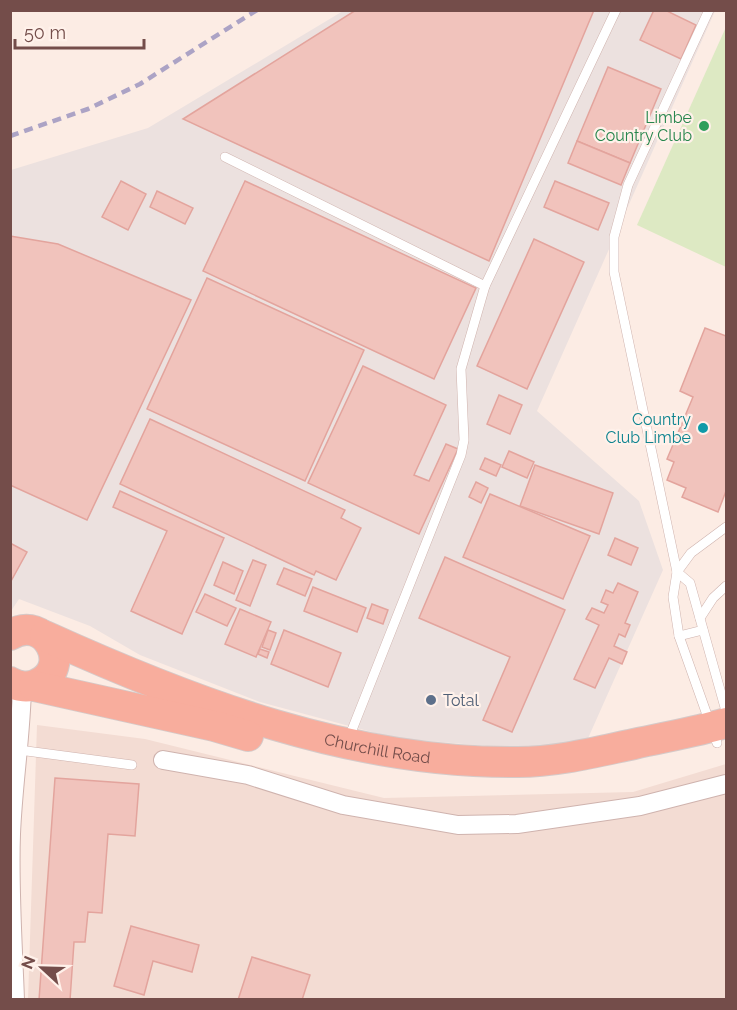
<svg xmlns="http://www.w3.org/2000/svg" width="737" height="1010" font-family="Raleway,sans-serif">
	<rect width="100%" height="100%" fill="#fcece4"/>
	<polygon fill="#f3dcd3" points="37,725 145,739 384,798 633,792 726,764 726,999 28,1000"/>
	<polygon fill="#ece1df" points="343,11 715,11 537,411 639,501 663,570 581,754 394,738 260,702 140,655 90,626 19,599 11,611 11,170 148,128"/>
	<polygon fill="#dde9c3" points="726,27 726,267 637,225"/>
	<g fill="#f1c3bc" stroke="#e3a49d" stroke-width="1.5">
		<polygon points="356,10 594,10 489,261 183,119"/>
		<polygon points="654,10 665,10 696,25 681,59 640,40"/>
		<polygon points="608,67 661,89 630,163 577,141"/>
		<polygon points="577,141 630,163 621,185 568,163"/>
		<polygon points="121,181 146,194 128,230 102,217"/>
		<polygon points="245,181 476,288 434,379 203,271"/>
		<polygon points="555,181 609,203 598,230 544,207"/>
		<polygon points="157,191 193,208 185,224 150,207"/>
		<polygon points="10,236 58,244 191,300 87,520 10,485"/>
		<polygon points="534,239 584,262 527,389 477,366"/>
		<polygon points="207,278 364,350 305,481 147,409"/>
		<polygon points="705,328 726,336 726,491 718,512 682,497 686,488 667,480 674,462 667,459 693,397 680,391"/>
		<polygon points="363,366 446,405 414,475 429,481 446,444 458,449 419,534 308,483"/>
		<polygon points="499,395 522,405 510,434 487,424"/>
		<polygon points="150,419 345,510 341,518 361,528 336,580 316,571 314,575 120,484"/>
		<polygon points="509,451 534,462 527,478 502,467"/>
		<polygon points="485,458 501,465 496,476 480,469"/>
		<polygon points="535,465 613,493 599,534 520,506"/>
		<polygon points="476,482 488,488 481,503 469,497"/>
		<polygon points="120,491 224,538 182,634 131,611 167,531 113,507"/>
		<polygon points="490,494 590,536 563,599 463,557"/>
		<polygon points="615,538 638,548 631,565 608,555"/>
		<polygon points="10,543 27,552 10,583"/>
		<polygon points="445,557 565,610 512,732 483,720 510,657 419,618"/>
		<polygon points="253,560 266,565 250,606 236,600"/>
		<polygon points="223,562 243,571 234,594 214,585"/>
		<polygon points="284,568 312,579 305,596 277,584"/>
		<polygon points="618,583 638,592 625,623 630,625 625,637 619,634 614,646 627,652 622,664 609,658 595,688 574,679 599,625 586,619 592,608 604,613 608,605 601,602 606,590 613,593"/>
		<polygon points="313,587 366,608 357,632 304,611"/>
		<polygon points="205,594 236,608 227,626 196,612"/>
		<polygon points="372,604 388,610 383,624 367,618"/>
		<polygon points="240,609 271,622 256,657 225,644"/>
		<polygon points="268,630 276,633 270,650 262,647"/>
		<polygon points="284,630 341,653 328,687 271,664"/>
		<polygon points="260,649 269,652 267,658 258,654"/>
		<polygon points="55,778 139,784 135,836 108,834 102,913 88,912 85,942 74,942 70,1000 39,1000"/>
		<polygon points="131,926 199,945 192,972 153,961 144,995 114,986"/>
		<polygon points="252,957 310,975 302,1000 238,1000"/>
	</g>
	<g fill="none" stroke-linecap="round" stroke-linejoin="round">
		<g stroke="#cfb3ae" stroke-width="10">
			<g id="service">
				<polyline points="709,10 628,185 614,237 614,272 677,572 673,597 679,636 717,743"/>
				<polyline points="225,157 485,286"/>
				<polyline points="677,572 690,583 726,711"/>
				<polyline points="677,572 691,553 726,527"/>
				<polyline points="700,618 713,598 726,586"/>
				<polyline points="679,636 703,630"/>
				<polyline points="348,740 461,455 464,440 461,369 485,286 616,10"/>
				<polyline points="19,750 132,765"/>
			</g>
		</g>
		<g stroke="#cfb3ae" stroke-width="20">
			<g id="minor">
				<polyline points="163,760 248,775 343,805 458,825 517,824 640,806 726,784"/>
				<path d="M15 1000C13 944 9 889 11 834 13 784 21 736 22 687"/>
			</g>
		</g>
		<g stroke="#d5cac9" stroke-width="32">
			<g id="trunk">
				<path d="M10 635C46 613 74 668 37 684 29 688 18 687 10 682"/>
				<path id="s1" d="M45 636C193 703 352 764 518 762 557 762 596 752 634 744 665 737 696 732 726 723"/>
				<polyline points="34,686 214,726 248,736"/>
			</g>
		</g>
		<use href="#service" stroke="#fff" stroke-width="9"/>
		<use href="#minor" stroke="#fff" stroke-width="18"/>
		<use href="#trunk" stroke="#f8ad9d" stroke-width="30"/>
		<polyline stroke="#aca3c5" stroke-width="4.5" stroke-dasharray="9 6" stroke-linecap="butt" points="10,136 88,109 140,84 257,10"/>
	</g>
	<circle fill="#2e9e5b" stroke="#fff1ea" stroke-width="2" cx="704" cy="126" r="6"/>
	<circle fill="#0f9aa8" stroke="#fff1ea" stroke-width="2" cx="703" cy="428" r="6"/>
	<circle fill="#5c6f8a" stroke="#fff1ea" stroke-width="2" cx="431" cy="700" r="6"/>
	<g text-anchor="middle" stroke-width="4.5" stroke-linejoin="round" paint-order="stroke">
		<g font-size="16" fill="#27864d" stroke="#fff1ea" text-anchor="end">
			<text x="692" y="123">Limbe<tspan x="692" dy="18">Country Club</tspan></text>
		</g>
		<g font-size="16" fill="#0d838f" stroke="#fff1ea" text-anchor="end">
			<text x="691" y="425">Country<tspan x="691" dy="18">Club Limbe</tspan></text>
		</g>
		<g font-size="16" fill="#4e5e75" stroke="#fff1ea" text-anchor="start">
			<text x="443" y="706">Total</text>
		</g>
		<g font-size="16" fill="#744d4a" stroke="#fff1ea">
			<text dy="6" stroke="none"><textPath href="#s1" startOffset="352">Churchill Road</textPath></text>
		</g>
	</g>
	<rect width="737" height="1010" fill="none" stroke="#744d4a" stroke-width="24"/>
	<g transform="translate(42 968) rotate(292)" stroke="#fff1ea" stroke-width="4.5" paint-order="stroke">
	<path d="M0-4.5L10 22L0 15L-10 22Z" fill="#744d4a"/>
	<text y="-9" font-size="16" font-weight="bold" text-anchor="middle" fill="#744d4a">N</text>
	</g>
	<path d="M15 39v9h129v-9" fill="none" stroke="#744d4a" stroke-width="3"/>
	<text x="24" y="39" font-size="18" fill="#744d4a" stroke="#fff1ea" stroke-width="4.5" paint-order="stroke">50 m</text>
</svg>
